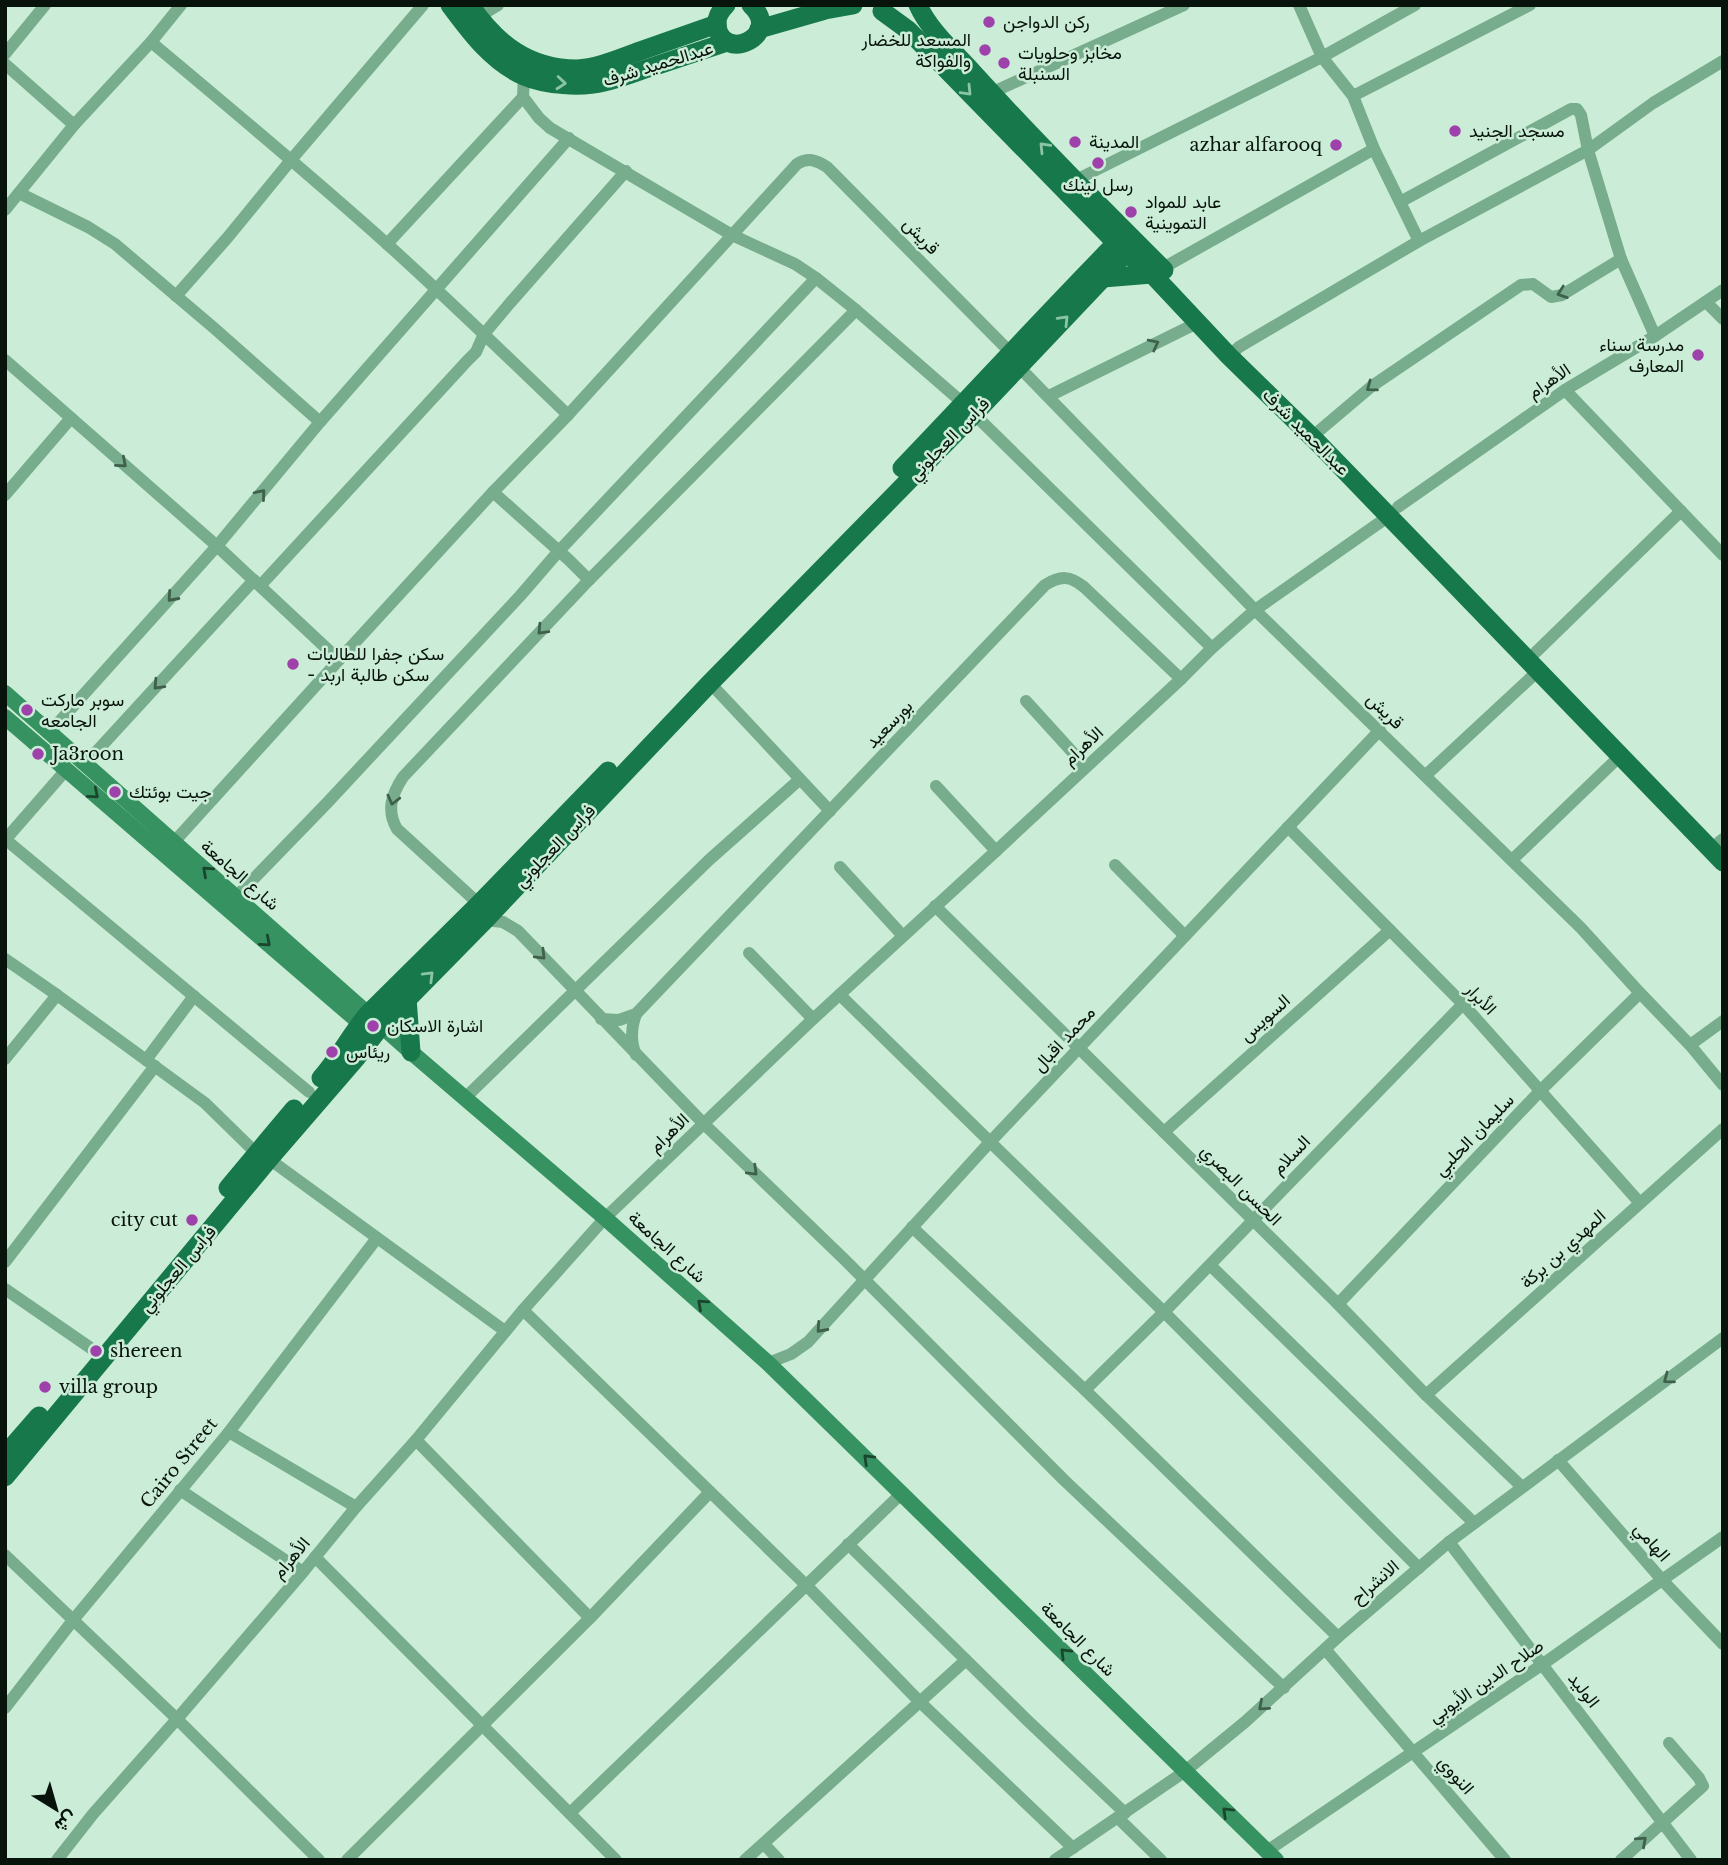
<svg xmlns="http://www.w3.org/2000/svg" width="1728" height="1865" font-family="'Libre Baskerville',Vazirmatn,serif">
	<rect width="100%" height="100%" fill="#cbedd7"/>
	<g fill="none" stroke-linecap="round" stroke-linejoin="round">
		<g stroke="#77ad8c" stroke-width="12">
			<polyline points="1299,5 1322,57 1353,96 1374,149 1419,241"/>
			<polyline points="478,17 498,5"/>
			<path d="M151 42C230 108 309 174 386 243 448 299 508 357 568 415"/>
			<polyline points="5,54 45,5"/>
			<polyline points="5,64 74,125"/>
			<polyline points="524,76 523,97 539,118 550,128 732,235 795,264 816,278 856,310 964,404"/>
			<polyline points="991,93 1184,5"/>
			<polyline points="1353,96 1530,5"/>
			<polyline points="1076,180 1322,57 1415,5"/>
			<polyline points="19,193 88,227 115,244 214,328 320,422"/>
			<polyline points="1400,202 1571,109 1577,109 1581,115 1588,150 1621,259 1655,336"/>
			<polyline points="5,210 74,125 151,42 181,5"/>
			<polyline points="387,244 523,97"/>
			<polyline points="1163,268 1374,149"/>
			<polyline points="176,296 228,237 291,160 423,5"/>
			<polyline points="1706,302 1723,319"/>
			<polyline points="1229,356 1239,347 1419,241 1588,150 1653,103 1723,61"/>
			<polyline points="5,360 217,546 339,660"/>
			<polyline points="1019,367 1255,610 1581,928 1640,993 1690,1045 1723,1085"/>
			<polyline points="1565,390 1723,555"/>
			<polyline points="1049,396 1197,323"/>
			<polyline points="974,414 1212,648"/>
			<polyline points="1320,430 1372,386 1521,285 1533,284 1551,297 1562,295 1621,259"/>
			<polyline points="493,492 569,560 589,580"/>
			<polyline points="5,495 71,418"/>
			<polyline points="1398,507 1565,390 1655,336 1723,290"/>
			<polyline points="260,586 467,361 476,352 484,334 510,303 626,171"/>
			<polyline points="1536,652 1681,511"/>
			<polyline points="710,683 830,811"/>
			<polyline points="1026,701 1086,767"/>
			<polyline points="50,732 217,546 320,422 569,138"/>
			<polyline points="85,764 254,580"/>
			<polyline points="1426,775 1538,671"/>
			<polyline points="936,786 996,851"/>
			<polyline points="1288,827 1463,1004 1640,1203"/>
			<polyline points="5,839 309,1092"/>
			<polyline points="5,840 66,770"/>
			<path d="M174 842 339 660 493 492 568 415 797 164C808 157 816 160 827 167L1012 354"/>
			<polyline points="1719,842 1723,839"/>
			<polyline points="1512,860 1620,756"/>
			<polyline points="1115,865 1185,936"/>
			<polyline points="840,867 903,936"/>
			<polyline points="236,897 327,803 520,596 558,552 816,278"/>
			<path d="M479 904 397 829C386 810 392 794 403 777L589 580 856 310"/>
			<polyline points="935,906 1338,1304 1426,1395 1522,1487"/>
			<polyline points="485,920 503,922 518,931 703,1123 846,1261 1064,1480 1284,1688"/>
			<polyline points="749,953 813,1019"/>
			<polyline points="5,959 57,995 205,1103 256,1153"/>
			<polyline points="840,995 1164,1312 1419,1568"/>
			<path d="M636 1014C631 1028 630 1041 636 1055"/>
			<path d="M601 1019 619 1020 636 1014 1045 585C1061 575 1070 576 1084 587L1181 679"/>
			<polyline points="1690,1045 1723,1021"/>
			<polyline points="5,1059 57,995"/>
			<polyline points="146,1060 194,996"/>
			<polyline points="465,1098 709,860 799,780"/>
			<polyline points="1164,1132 1390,930"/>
			<polyline points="269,1159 505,1331"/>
			<polyline points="912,1227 1085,1390 1338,1637"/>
			<polyline points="5,1262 155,1066"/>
			<polyline points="1210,1265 1474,1523"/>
			<polyline points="5,1289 95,1351"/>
			<polyline points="1338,1304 1541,1090 1640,993"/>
			<polyline points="523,1310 807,1586 920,1702 1073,1848"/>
			<polyline points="768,1363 791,1354 808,1342 990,1142 1380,730"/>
			<polyline points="1085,1390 1164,1312 1463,1004"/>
			<polyline points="1426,1395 1723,1129"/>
			<polyline points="229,1432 356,1507"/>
			<polyline points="416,1440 590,1618"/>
			<polyline points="1558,1460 1663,1581 1723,1644"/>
			<polyline points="180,1490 303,1572"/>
			<polyline points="1449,1542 1691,1860"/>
			<polyline points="848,1544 1027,1720 1125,1813"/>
			<polyline points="5,1555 177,1719 319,1860"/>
			<polyline points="315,1557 616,1860"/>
			<polyline points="1325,1649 1505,1860"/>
			<polyline points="5,1708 74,1619 229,1432 377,1238"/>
			<polyline points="570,1813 902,1493"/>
			<polyline points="1118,1818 1161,1860"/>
			<polyline points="764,1844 779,1860"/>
			<polyline points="1267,1851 1543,1664 1723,1537"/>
			<polyline points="57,1860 93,1814 177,1719 303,1572 356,1507 416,1440 523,1310 605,1218 813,1019 996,851 1181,679 1212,648 1255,610 1389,516"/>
			<polyline points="347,1860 590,1618 710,1492"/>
			<polyline points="745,1860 966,1660"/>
			<polyline points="1055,1860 1184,1772 1245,1722 1338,1637 1449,1542 1723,1338"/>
			<polyline points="1621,1860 1703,1786 1699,1778 1669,1743"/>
		</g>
		<g stroke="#379261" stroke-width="16">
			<polyline points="5,693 411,1052 605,1218 768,1363 1276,1860"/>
			<polyline points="5,717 360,1023 370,1030"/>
		</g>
		<g stroke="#17794b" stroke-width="19">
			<path d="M450 5C470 32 492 62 524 76 545 85 581 88 604 82 621 78 638 71 655 66 679 58 703 50 727 42"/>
			<path d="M470 5C496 43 528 69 577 69 598 68 620 58 640 51 665 42 691 33 717 24"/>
			<path d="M726 5C720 11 716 17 717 25 721 64 784 36 751 5"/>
			<path d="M918 5C930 32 956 53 975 75 1036 142 1100 206 1164 270"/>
			<polyline points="882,11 908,30 1125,252 1152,274 1229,356 1318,443 1723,862"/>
			<polyline points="759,29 825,10 853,5"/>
			<polyline points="1103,278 1152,274"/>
			<path d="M902 468C977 390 1050 310 1126 233"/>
			<polyline points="407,998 411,1052"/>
			<path d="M321 1078C339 1058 351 1034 368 1014L479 904 608 771"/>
			<polyline points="228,1188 294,1109"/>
			<polyline points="5,1455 39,1416"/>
			<polyline points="5,1477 269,1159 357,1057 382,1025 485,920 710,683 974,414 1103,278 1135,242"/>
		</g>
	</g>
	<defs><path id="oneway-chevron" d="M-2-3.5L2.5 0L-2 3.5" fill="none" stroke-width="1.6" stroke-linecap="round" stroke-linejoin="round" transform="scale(1.75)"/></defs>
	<g stroke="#8cc4a6">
		<use href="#oneway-chevron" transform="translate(561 83) rotate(5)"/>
		<use href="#oneway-chevron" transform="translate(967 91) rotate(46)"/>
		<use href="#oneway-chevron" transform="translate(1044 147) rotate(-134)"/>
		<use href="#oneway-chevron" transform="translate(1064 320) rotate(-46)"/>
		<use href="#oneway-chevron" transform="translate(429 976) rotate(-45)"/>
	</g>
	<g stroke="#3f604c">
		<use href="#oneway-chevron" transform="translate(1562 293) rotate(161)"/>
		<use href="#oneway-chevron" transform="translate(1154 344) rotate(-27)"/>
		<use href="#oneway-chevron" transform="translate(1371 387) rotate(144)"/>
		<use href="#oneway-chevron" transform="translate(122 463) rotate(41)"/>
		<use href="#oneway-chevron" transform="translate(261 494) rotate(-50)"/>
		<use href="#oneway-chevron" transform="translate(172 597) rotate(132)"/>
		<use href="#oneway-chevron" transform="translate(542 630) rotate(133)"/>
		<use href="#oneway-chevron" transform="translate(158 685) rotate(133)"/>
		<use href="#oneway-chevron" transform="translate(393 800) rotate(104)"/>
		<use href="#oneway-chevron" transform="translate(541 955) rotate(45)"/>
		<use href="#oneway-chevron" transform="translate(753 1171) rotate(44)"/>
		<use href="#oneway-chevron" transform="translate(821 1328) rotate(132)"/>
		<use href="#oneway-chevron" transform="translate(1668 1379) rotate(143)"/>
		<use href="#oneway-chevron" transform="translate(1263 1706) rotate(139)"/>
		<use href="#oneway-chevron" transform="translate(1642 1841) rotate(-42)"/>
	</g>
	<g stroke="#1a462d">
		<use href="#oneway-chevron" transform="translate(94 794) rotate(40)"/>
		<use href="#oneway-chevron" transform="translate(207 871) rotate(-138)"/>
		<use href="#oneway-chevron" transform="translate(266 942) rotate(41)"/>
		<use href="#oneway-chevron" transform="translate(702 1304) rotate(-138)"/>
		<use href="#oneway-chevron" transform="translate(868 1459) rotate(-136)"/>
		<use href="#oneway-chevron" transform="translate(1065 1653) rotate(-135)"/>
		<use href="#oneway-chevron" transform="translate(1227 1812) rotate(-136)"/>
	</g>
	<g fill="#9f41aa" stroke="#cbedd7" stroke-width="2.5">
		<circle cx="989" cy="22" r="7"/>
		<circle cx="985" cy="50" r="7"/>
		<circle cx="1004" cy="63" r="7"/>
		<circle cx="1455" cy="131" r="7"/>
		<circle cx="1075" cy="142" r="7"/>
		<circle cx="1336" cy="145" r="7"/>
		<circle cx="1098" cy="163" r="7"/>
		<circle cx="1131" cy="212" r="7"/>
		<circle cx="1698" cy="355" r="7"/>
		<circle cx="293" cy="664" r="7"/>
		<circle cx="27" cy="710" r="7"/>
		<circle cx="38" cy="754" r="7"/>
		<circle cx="115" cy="792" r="7"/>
		<circle cx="373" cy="1026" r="7"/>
		<circle cx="332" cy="1052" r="7"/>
		<circle cx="192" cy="1220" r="7"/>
		<circle cx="96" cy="1351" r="7"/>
		<circle cx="45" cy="1387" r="7"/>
	</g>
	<g text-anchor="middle" stroke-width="5" stroke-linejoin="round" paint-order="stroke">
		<g font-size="18" fill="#07130b" stroke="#cbedd7" text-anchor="start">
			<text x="1003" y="28">ركن الدواجن</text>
			<text x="971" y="46" text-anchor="end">المسعد للخضار<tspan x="971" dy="21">والفواكة</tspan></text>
			<text x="1018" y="59">مخابز وحلويات<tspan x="1018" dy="21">السنبلة</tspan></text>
			<text x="1469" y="137">مسجد الجنيد</text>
			<text x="1089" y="148">المدينة</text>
			<text x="1322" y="151" text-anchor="end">azhar alfarooq</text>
			<text x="1098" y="191" text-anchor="middle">رسل لينك</text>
			<text x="1145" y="208">عابد للمواد<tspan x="1145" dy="21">التموينية</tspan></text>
			<text x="1684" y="351" text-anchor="end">مدرسة سناء<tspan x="1684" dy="21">المعارف</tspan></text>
			<text x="307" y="660">سكن جفرا للطالبات<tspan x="307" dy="21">- سكن طالبة اربد</tspan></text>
			<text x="41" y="706">سوبر ماركت<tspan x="41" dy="21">الجامعه</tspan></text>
			<text x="52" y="760">Ja3roon</text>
			<text x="129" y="798">جيت بوئتك</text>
			<text x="387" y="1032">اشارة الاسكان</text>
			<text x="346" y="1058">ريئاس</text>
			<text x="178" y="1226" text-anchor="end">city cut</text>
			<text x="110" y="1357">shereen</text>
			<text x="59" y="1393">villa group</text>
		</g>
		<g font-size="18" fill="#07130b" stroke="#cbedd7">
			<text transform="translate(658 64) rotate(-17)" y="6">عبدالحميد شرف</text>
			<text transform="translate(921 236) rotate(46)" y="6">قريش</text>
			<text transform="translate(1549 381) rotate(-34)" y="6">الأهرام</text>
			<text transform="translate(1306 432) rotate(45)" y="6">عبدالحميد شرف</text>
			<text transform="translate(949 439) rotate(-46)" y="6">فراس العجلوني</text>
			<text transform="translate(1385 711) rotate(44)" y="6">قريش</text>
			<text transform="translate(889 724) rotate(-46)" y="6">بورسعيد</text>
			<text transform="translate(1083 746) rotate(-43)" y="6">الأهرام</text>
			<text transform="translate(555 846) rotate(-46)" y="6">فراس العجلوني</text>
			<text transform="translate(240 875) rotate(41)" y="6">شارع الجامعة</text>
			<text transform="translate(1481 999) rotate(47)" y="6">الأبرار</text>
			<text transform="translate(1265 1018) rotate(-42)" y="6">السويس</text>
			<text transform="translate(1064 1039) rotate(-47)" y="6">محمد اقبال</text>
			<text transform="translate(669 1133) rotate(-44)" y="6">الأهرام</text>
			<text transform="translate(1474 1135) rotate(-46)" y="6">سليمان الحلبي</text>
			<text transform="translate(1291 1155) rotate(-46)" y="6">السلام</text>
			<text transform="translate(1241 1185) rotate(45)" y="6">الحسن البصري</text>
			<text transform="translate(667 1247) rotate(42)" y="6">شارع الجامعة</text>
			<text transform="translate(1563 1249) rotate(-42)" y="6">المهدي بن بركة</text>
			<text transform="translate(178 1269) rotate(-50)" y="6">فراس العجلوني</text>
			<text transform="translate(179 1463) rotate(-51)" y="6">Cairo Street</text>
			<text transform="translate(1652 1542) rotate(49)" y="6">الهامي</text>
			<text transform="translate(291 1558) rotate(-50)" y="6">الأهرام</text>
			<text transform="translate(1375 1582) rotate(-41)" y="6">الانشراح</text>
			<text transform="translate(1078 1639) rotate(45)" y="6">شارع الجامعة</text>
			<text transform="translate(1486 1681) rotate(-34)" y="6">صلاح الدين الأيوبي</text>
			<text transform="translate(1584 1690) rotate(52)" y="6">الوليد</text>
			<text transform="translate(1456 1775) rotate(49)" y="6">النووي</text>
		</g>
	</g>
	<rect width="1728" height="1865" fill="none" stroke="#07130b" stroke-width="14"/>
	<g transform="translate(56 1809) rotate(143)" stroke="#cbedd7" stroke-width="5" paint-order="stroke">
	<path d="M0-5L12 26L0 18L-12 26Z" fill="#07130b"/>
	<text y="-10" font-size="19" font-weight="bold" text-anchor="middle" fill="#07130b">ش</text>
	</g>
</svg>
